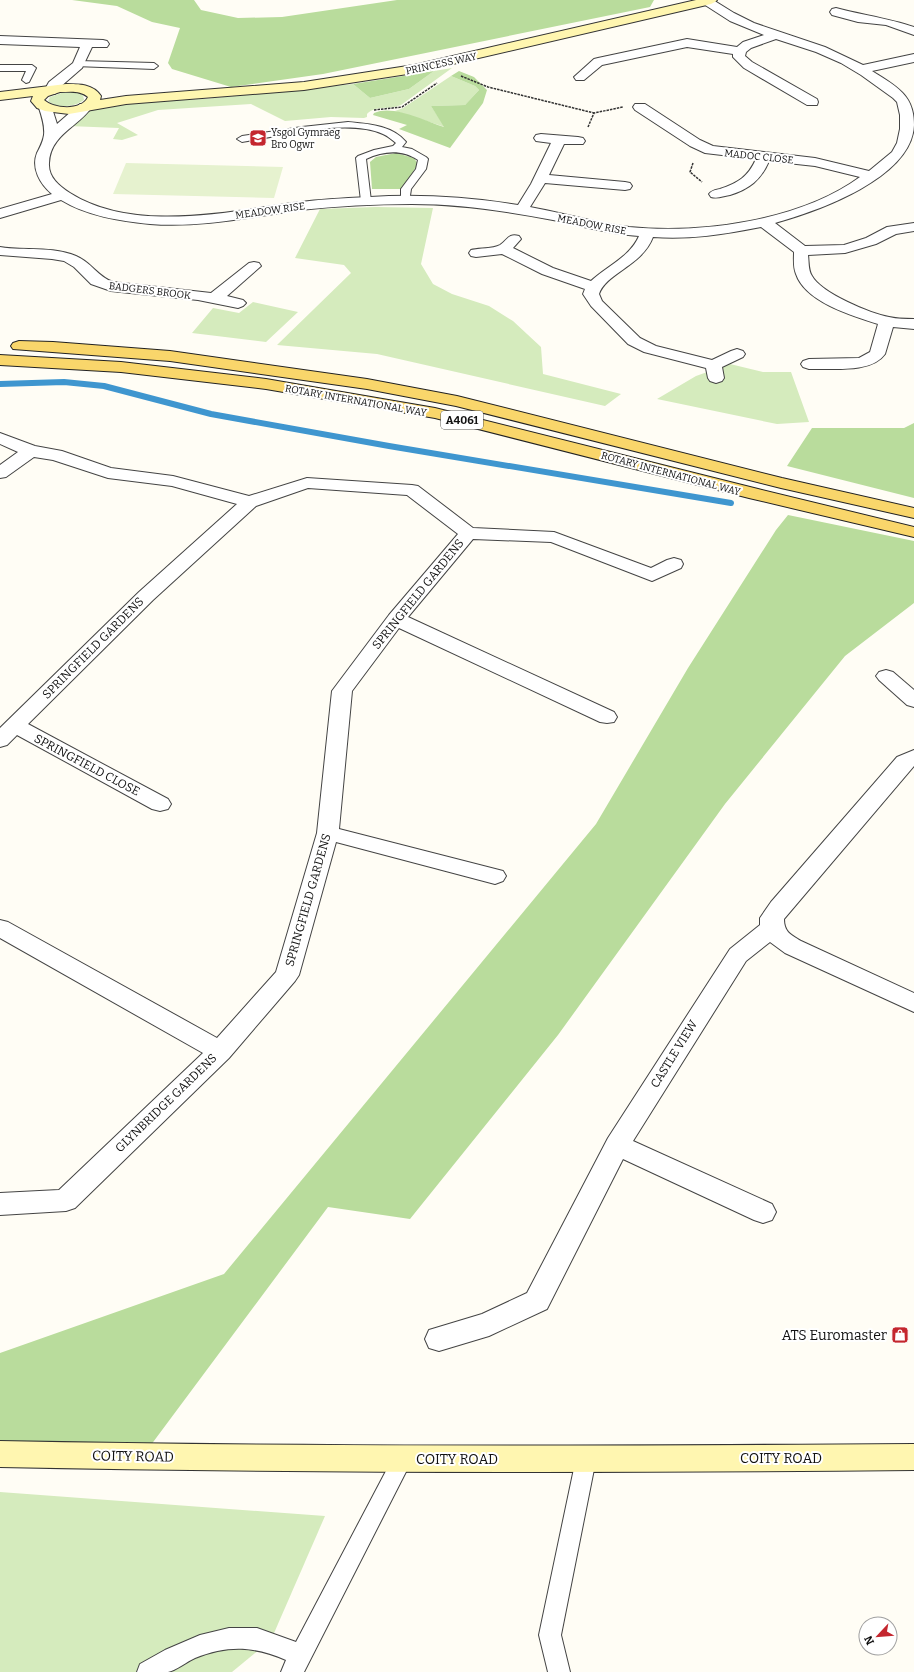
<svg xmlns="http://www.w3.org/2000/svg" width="914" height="1672" font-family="Bitter,serif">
	<rect width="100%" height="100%" fill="#fffdf5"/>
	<g fill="#d5ebbd">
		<path d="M452 68 401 105C390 110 375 105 367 114V117L364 118 331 117 285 121 251 104 158 110 117 123 138 135 122 140 113 139 119 128 68 126 87 112 99 107 131 102 204 99 353 84 370 98 409 89 434 71Z"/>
		<polygon points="451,76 475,86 479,90 465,105 431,106 445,127 395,111 403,108"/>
		<path d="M64 92H75L83 95 84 100C75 107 57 109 48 101L50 97Z"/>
		<polygon points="376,207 433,208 421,264 433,284 452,294 489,306 513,321 541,347 543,374 621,394 605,406 377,354 277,345 351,273 344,265 295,258 320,209"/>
		<polygon points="253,302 298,312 266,342 192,333 213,308 239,313"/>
		<polygon points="730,364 763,372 791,372 809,422 777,424 657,399 696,376"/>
		<polygon points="0,1492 325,1516 271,1640 232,1672 0,1672"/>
	</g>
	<g fill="#b9dc9c">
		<polygon points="72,0 194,0 201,10 238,18 282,17 397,0 654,0 650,7 323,74 231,87 172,69 168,63 180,28 152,22 117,6"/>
		<polygon points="434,71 409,89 370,98 353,84"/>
		<path d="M459 71 474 77 487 90 483 103 450 148 399 129 407 125 373 115 374 113C393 104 425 121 444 127L431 106 465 105 479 90 475 86 451 76Z"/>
		<polygon points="396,153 414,158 418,164 402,189 372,189 370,162 376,157"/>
		<polygon points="914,423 914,498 787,466 812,428 904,428"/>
		<polygon points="788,515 914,541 914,603 845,656 725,804 558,1035 410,1219 328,1207 142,1457 0,1454 0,1353 224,1274 596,824 688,668 776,530"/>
	</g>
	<polygon fill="#e6f2cf" points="126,163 283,167 274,198 113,194"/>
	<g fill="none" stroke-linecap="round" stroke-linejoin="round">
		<polyline stroke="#3f96cf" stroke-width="6" points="0,384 64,382 104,386 211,414 389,446 731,503"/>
		<g stroke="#444" stroke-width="2">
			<g id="lane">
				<polygon points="78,61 154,63 158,66 154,69 75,66 74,64"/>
				<polygon points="0,65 32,65 36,68 29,82 26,83 22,80 26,71 0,71"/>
				<path d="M348 122C368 124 392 125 406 142L402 147 412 149 426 157 428 159 426 169 411 189 409 202 406 203 401 200V189L416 169 418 160C401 149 384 151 366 159L371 201 366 204 361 201 356 158 358 156 374 150 393 146 396 143C392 140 388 136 383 134 347 118 281 136 242 142L237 139 242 136 302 127Z"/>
				<path d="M403 1449 410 1452 413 1458 304 1672H281L286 1660C254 1646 228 1645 195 1658 186 1662 177 1670 168 1672 158 1672 146 1672 137 1672L140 1664 165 1650 200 1635 229 1628H257L296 1642 396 1452Z"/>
				<polygon points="586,1450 593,1453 596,1459 561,1635 570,1672 548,1672 539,1635 576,1459 579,1453"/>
			</g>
		</g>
		<g stroke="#444" stroke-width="2">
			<g id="street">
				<path d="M701 0H713L734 13 754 23 825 47 863 65 914 54V62L872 71C883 78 898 86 906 97 912 105 914 115 914 125 912 178 818 211 775 223L805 246 844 245 866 238 887 227 914 223V231L896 234 876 244 845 253 808 255C809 262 808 270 812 276 821 293 871 314 889 317 897 319 906 319 914 319V329L893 327 885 354C871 374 831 368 809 369L803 367 801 364 803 361 809 359 859 358 870 352 878 324C853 316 805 302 796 274 793 267 794 259 794 252L761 227C726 234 689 240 653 237 642 266 606 273 599 294L602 301 640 338 656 346 712 360 731 351 737 349 743 351 745 354 743 357 722 367 724 378 722 381 716 383 710 381 708 378 706 368 644 352 628 344 591 306 583 294 585 289 542 274 502 254 476 257 471 256 469 253 471 250C479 248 493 249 500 245 508 240 508 233 519 236L521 239 513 248 553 268 591 281C607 266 630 257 639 236 609 234 581 226 553 220 506 211 459 204 412 204 375 204 337 206 300 210 251 217 200 228 150 224 120 221 87 216 61 200L0 218V209L52 194C40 184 31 168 37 153 40 147 43 142 44 135 45 126 42 117 39 108L41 105H51L57 124 80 104H90L92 107C78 127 50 135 49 163 48 177 59 186 70 193 135 234 230 211 301 202 324 199 347 198 370 197 419 194 469 197 518 205L531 184 551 143 536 141 534 138 536 135 541 134 578 137 583 138 585 141 583 144H564L549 175 625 182 630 183 632 186 630 189 625 190 545 183 530 207C563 213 596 223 629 227 701 234 800 221 860 177L815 166 769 161C761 180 749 189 730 195 723 196 718 199 711 197L709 194C712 190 715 190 720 189 738 183 748 177 756 159L705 153 690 146 635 110 633 107 635 104H645L700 140 713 146 815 158 869 171 892 152 897 143 900 129V115L897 102 893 98 861 75 841 63 816 52 776 39 751 48 746 52 745 56 752 62 817 99 818 102 817 105H807L744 68 733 57V54L687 47 602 65 584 80H576L574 77 594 59 598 58 687 39 737 47 743 42 764 35 730 21 702 3Z"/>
				<path d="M836 8C862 15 888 18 914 27V35L886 25 858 22 832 15 830 12 832 9Z"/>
				<polygon points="0,36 103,40 107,41 109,44 107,47 92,47 82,68 59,88 55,94 45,94 44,91 49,82 73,63 80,47 0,44"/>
				<path d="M0 247C25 251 52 246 76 256 91 262 98 277 113 282L211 293 249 263 254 262 259 263 261 266 227 296 243 300 246 303 243 306 238 308 198 300 111 291 91 284 74 267 64 261 52 259 0 255Z"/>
				<polygon points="0,433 35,446 62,451 111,468 173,476 249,496 307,478 412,485 418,486 473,528 554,532 651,568 667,560 674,558 681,560 683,564 681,568 652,581 551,542 473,539 408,617 614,712 617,717 614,722 607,723 600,722 399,628 352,691 339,829 503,871 506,876 503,881 495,884 336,842 299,975 295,981 229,1058 75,1208 66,1211 0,1215 0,1193 59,1190 203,1053 0,938 0,920 8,922 217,1038 276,972 317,833 332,691 389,615 458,534 407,495 308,488 256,506 153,600 28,724 168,799 171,804 168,809 160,811 152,809 17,735 7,745 0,747 0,728 139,592 237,504 172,486 108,478 53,460 34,457 6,477 0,478 0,465 18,452 0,444"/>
				<polygon points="886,670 893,672 914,690 914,707 907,705 879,680 876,676 879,672"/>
				<path d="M914 750V766L784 919C784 932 791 935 801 941L914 993V1012L785 953 770 942 746 961 633 1141 772 1204 776 1212 772 1220 763 1223 754 1220 623 1159 547 1309 489 1336 439 1351 429 1348 425 1339 429 1330 482 1314 527 1293 608 1138 730 949 760 925V918L771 902 897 757Z"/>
			</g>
		</g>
		<g stroke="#333" stroke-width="2">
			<g id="secondary">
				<path d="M696 0H717L715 2 711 4 414 73 304 90 126 104 69 114 45 111 37 108 31 101 33 96 0 100V92L66 84C79 84 93 84 101 96L100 100 126 96 304 82 414 65ZM60 92C70 92 80 90 88 97 82 111 54 109 44 100L48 96Z"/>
				<path d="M0 1441C305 1447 609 1446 914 1444V1470C609 1473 305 1473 0 1467Z"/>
			</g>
		</g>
		<g stroke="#222" stroke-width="2">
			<g id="primary">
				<polygon points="19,341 53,342 170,351 367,379 457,396 782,478 914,508 914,518 781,488 456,406 367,389 170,361 13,349 11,346 13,343"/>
				<polygon points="0,355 121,362 266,379 435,408 758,489 914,527 914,537 749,498 435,418 266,389 121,372 0,365"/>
			</g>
		</g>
		<g stroke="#333" stroke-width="1.5" stroke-dasharray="2.5 1" stroke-linecap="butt">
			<polyline points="461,76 488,87 594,113"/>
			<polyline points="374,110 402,107 437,83"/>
			<polyline points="588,127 594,113 623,107"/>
			<polyline points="693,163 690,172 702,182"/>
		</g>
		<use href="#lane" fill="#fff" fill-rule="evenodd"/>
		<use href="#street" fill="#fff" fill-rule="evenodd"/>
		<use href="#secondary" fill="#fff6b0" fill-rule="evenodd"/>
		<use href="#primary" fill="#f9d66b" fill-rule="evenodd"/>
	</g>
	<defs>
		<g id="school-square" transform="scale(0.9)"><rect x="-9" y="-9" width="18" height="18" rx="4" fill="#c4262e" stroke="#fff"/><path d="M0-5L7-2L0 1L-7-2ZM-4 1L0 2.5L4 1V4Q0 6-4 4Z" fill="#fff"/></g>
		<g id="shop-square" transform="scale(0.9)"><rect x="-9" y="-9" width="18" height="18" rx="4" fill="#c4262e" stroke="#fff"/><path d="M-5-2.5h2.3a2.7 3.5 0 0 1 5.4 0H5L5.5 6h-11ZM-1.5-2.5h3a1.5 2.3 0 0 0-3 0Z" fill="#fff"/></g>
	</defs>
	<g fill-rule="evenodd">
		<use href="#school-square" x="258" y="138"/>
		<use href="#shop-square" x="900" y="1335"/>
	</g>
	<g text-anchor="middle" stroke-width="4" stroke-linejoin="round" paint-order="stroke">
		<g font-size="10" fill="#111" stroke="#fff">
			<text transform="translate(441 63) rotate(-12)" y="4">PRINCESS WAY</text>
			<text transform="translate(759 156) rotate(6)" y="4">MADOC CLOSE</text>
			<text transform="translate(270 210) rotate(-8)" y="4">MEADOW RISE</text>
			<text transform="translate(592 224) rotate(11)" y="4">MEADOW RISE</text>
			<text transform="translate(150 290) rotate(7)" y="4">BADGERS BROOK</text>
			<text transform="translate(356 400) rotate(10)" y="4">ROTARY INTERNATIONAL WAY</text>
			<text transform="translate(671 473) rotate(15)" y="4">ROTARY INTERNATIONAL WAY</text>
		</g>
		<g font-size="10" fill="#111" stroke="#fff" text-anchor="start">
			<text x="271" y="136">Ysgol Gymraeg<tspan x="271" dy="12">Bro Ogwr</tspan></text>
		</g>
		<rect fill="#fff" stroke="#585858" stroke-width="1" x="441" y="411" width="42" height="18" rx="3"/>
		<g font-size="11" font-weight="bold" fill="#111">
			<text x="462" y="424">A4061</text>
		</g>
		<g font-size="12" fill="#111" stroke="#fff">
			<text transform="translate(418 594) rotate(-51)" y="4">SPRINGFIELD GARDENS</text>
			<text transform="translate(93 648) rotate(-45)" y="4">SPRINGFIELD GARDENS</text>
			<text transform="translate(87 765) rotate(28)" y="4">SPRINGFIELD CLOSE</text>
			<text transform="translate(308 900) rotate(-74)" y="4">SPRINGFIELD GARDENS</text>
			<text transform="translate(674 1054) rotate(-58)" y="4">CASTLE VIEW</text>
			<text transform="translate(166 1103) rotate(-44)" y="4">GLYNBRIDGE GARDENS</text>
		</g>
		<g font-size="14" fill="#111" stroke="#fff" text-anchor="end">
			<text x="887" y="1340">ATS Euromaster</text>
		</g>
		<g font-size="14" fill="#111" stroke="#fff">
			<text transform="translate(133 1456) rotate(1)" y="5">COITY ROAD</text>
			<text x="781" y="1463">COITY ROAD</text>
			<text x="457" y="1464">COITY ROAD</text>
		</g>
	</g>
	<g transform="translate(878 1636) rotate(244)"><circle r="19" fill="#ffffff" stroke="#a0a0a0"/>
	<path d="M0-3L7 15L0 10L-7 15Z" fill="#c4262e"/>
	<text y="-6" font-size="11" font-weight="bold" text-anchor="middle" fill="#111111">N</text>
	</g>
</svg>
